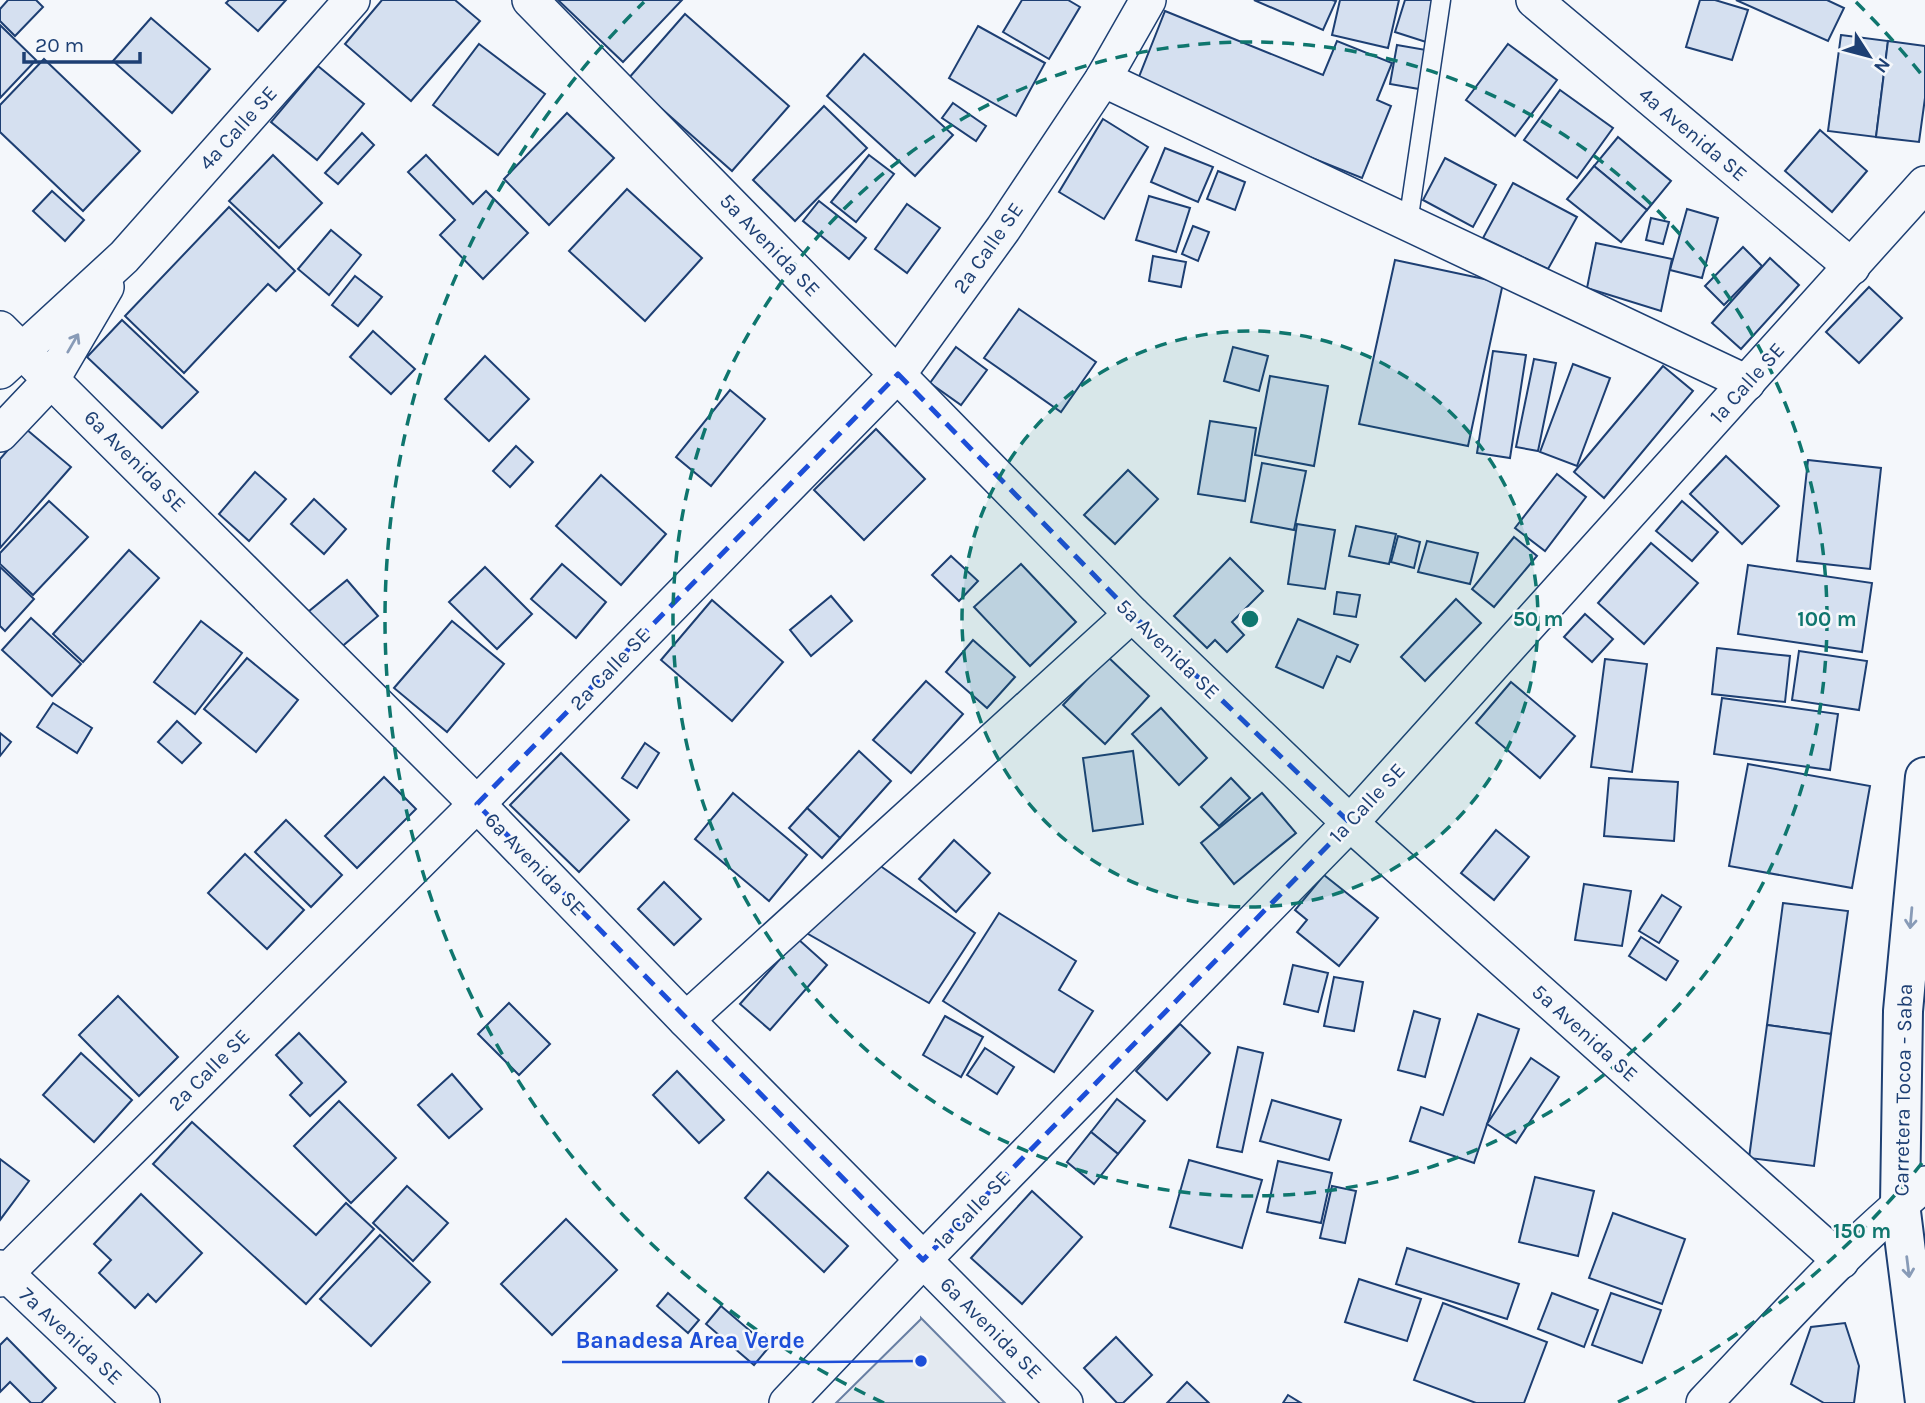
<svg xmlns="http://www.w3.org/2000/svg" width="1925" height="1403" font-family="Karla,sans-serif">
	<rect width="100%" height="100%" fill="#f4f7fb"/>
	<polygon fill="#e3e9f0" stroke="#687fa3" stroke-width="2" points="921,1318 1005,1403 836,1403 921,1319"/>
	<g fill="#d5e0f0" stroke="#1d3f73" stroke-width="2">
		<polygon points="8,0 36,0 43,7 15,36 0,21 0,9"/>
		<polygon points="229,0 286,0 258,31 226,3"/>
		<polygon points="382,0 455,0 480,21 411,101 345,44"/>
		<polygon points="558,0 682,0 623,62"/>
		<polygon points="1022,0 1068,0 1080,7 1049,59 1003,32"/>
		<polygon points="1254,0 1332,0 1336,1 1323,30"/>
		<polygon points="1340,0 1399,0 1388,48 1332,35"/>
		<polygon points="1405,0 1437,0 1426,42 1395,32"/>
		<polygon points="1700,0 1715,0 1748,10 1732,60 1686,47"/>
		<polygon points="1736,0 1827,0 1844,8 1828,41"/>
		<polygon points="1165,11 1323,75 1337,41 1392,63 1377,100 1391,106 1362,178 1135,87"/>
		<polygon points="685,14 789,106 732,171 628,79"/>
		<polygon points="151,18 210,69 172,113 113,61"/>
		<polygon points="0,25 36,60 0,98"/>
		<polygon points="978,26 1045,63 1016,116 949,78"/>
		<polygon points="1841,35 1888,41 1876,137 1828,131"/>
		<polygon points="1888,41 1925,46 1925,98 1919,142 1876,137"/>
		<polygon points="479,44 545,94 498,155 433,105"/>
		<polygon points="1508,44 1557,80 1515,136 1466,100"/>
		<polygon points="1397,45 1426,50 1419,89 1390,84"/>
		<polygon points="864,54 953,135 915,176 827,96"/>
		<polygon points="44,59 140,151 83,211 0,132 0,105"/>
		<polygon points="318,66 364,104 317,160 271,122"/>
		<polygon points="1560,90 1613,128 1577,178 1524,140"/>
		<polygon points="953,103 986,126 976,141 942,118"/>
		<polygon points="824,106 867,148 795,221 753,180"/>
		<polygon points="567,113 614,158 549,225 504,179"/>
		<polygon points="1103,119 1148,147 1104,219 1059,192"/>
		<polygon points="1820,130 1867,171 1832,212 1785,171"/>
		<polygon points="362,133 374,145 338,184 325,173"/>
		<polygon points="1618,137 1671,181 1647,210 1594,166"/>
		<polygon points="1165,148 1213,167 1198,202 1151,182"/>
		<polygon points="273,155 322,203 279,248 229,201"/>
		<polygon points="426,155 473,204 486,191 528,233 483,279 440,235 455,220 408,172"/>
		<polygon points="869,155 894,174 856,222 831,202"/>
		<polygon points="1445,158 1496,185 1473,227 1423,200"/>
		<polygon points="1594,166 1647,210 1621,242 1567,199"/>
		<polygon points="1218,171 1245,182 1235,210 1207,199"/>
		<polygon points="1513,183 1577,217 1548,269 1483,238"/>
		<polygon points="627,189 702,258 645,321 569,251"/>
		<polygon points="52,191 84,220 65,241 33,211"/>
		<polygon points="1149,196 1190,208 1176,252 1136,240"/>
		<polygon points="819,201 866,238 849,259 803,221"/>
		<polygon points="907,204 940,228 907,273 875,249"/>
		<polygon points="229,207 295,271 276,291 268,284 184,373 125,316"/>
		<polygon points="1687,209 1718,218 1702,278 1670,270"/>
		<polygon points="1651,218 1669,222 1663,244 1646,240"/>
		<polygon points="1193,226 1209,232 1198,261 1182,254"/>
		<polygon points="331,230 361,255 329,295 298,269"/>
		<polygon points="1596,243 1672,259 1661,311 1587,288"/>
		<polygon points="1743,247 1762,266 1724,305 1705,286"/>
		<polygon points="1153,256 1186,262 1181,287 1149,281"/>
		<polygon points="1770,258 1799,285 1741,349 1712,323"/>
		<polygon points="1395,260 1503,283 1468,446 1359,424"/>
		<polygon points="355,276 382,297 358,326 332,305"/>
		<polygon points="1869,287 1902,318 1859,363 1826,332"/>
		<polygon points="1019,309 1096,362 1061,412 984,358"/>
		<polygon points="122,320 198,392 162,428 87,357"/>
		<polygon points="373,331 415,369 391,394 350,357"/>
		<polygon points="956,347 987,370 961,405 930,383"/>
		<polygon points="1233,347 1268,356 1259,391 1224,381"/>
		<polygon points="1493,351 1526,355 1510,458 1477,453"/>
		<polygon points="485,356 529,399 489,441 445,399"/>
		<polygon points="1534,359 1556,363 1538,451 1516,447"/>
		<polygon points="1573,364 1610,378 1577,466 1540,452"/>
		<polygon points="1663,366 1693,391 1604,498 1574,472"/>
		<polygon points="1270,376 1328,386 1314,466 1255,455"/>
		<polygon points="730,390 765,419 711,486 676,457"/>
		<polygon points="1210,421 1256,428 1245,501 1198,494"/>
		<polygon points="26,429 71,467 0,548 0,459"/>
		<polygon points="876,429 925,479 864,540 814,490"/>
		<polygon points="516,446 533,462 510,487 493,471"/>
		<polygon points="1726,456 1779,506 1742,544 1690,494"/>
		<polygon points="1808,460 1881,468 1870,569 1797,561"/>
		<polygon points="1262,463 1306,471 1294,530 1251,522"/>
		<polygon points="1128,470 1158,499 1115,544 1084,515"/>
		<polygon points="255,472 286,499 249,541 219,514"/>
		<polygon points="1557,474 1586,497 1545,551 1515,528"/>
		<polygon points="601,475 666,534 621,585 556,526"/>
		<polygon points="314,499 346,529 324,554 291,524"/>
		<polygon points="49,501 88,537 33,595 0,564 0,553"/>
		<polygon points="1682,501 1718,532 1692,561 1656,531"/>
		<polygon points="1297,524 1335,530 1325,589 1288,584"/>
		<polygon points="1356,526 1396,534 1389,564 1349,556"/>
		<polygon points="1398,536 1420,542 1414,568 1391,562"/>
		<polygon points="1514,537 1537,556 1494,607 1472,589"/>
		<polygon points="1427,541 1478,553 1470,584 1418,572"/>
		<polygon points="1651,543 1698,583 1644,644 1598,603"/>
		<polygon points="129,550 159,578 83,662 53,634"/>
		<polygon points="951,556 978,581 959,601 932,575"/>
		<polygon points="1230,558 1263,591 1232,622 1244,635 1227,652 1215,640 1207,648 1174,616"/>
		<polygon points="562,564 606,602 576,638 531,599"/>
		<polygon points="1021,564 1076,622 1030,666 974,607"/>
		<polygon points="1748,565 1872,583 1862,652 1738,634"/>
		<polygon points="0,567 34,599 5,631 0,626"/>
		<polygon points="485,567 532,614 497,649 449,602"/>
		<polygon points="347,580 378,616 339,649 308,612"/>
		<polygon points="1337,592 1360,595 1356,617 1334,614"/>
		<polygon points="831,596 852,621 811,656 790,630"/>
		<polygon points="1456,599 1481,623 1425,681 1401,657"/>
		<polygon points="712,600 783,662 732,721 661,660"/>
		<polygon points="1585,614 1613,639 1592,662 1564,637"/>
		<polygon points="31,618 81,664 52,696 2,650"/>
		<polygon points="1298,619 1358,645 1350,662 1337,656 1323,688 1276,667"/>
		<polygon points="201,621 242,653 195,714 154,682"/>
		<polygon points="452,621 504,664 447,732 394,688"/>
		<polygon points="973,640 1015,677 987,708 946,672"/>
		<polygon points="1717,648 1790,656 1785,702 1712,694"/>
		<polygon points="1799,651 1867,661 1859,710 1792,700"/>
		<polygon points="1108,657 1149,696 1105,744 1063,705"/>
		<polygon points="247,658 298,700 256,752 204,709"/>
		<polygon points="1605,659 1647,664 1632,772 1591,767"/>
		<polygon points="926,681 963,714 911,773 873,740"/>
		<polygon points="1511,682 1575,736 1540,778 1476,723"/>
		<polygon points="1722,698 1838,714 1830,770 1714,754"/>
		<polygon points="53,703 92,728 77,753 37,727"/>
		<polygon points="1161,708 1207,758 1179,785 1132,734"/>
		<polygon points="177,721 201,743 182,763 158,742"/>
		<polygon points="0,733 11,742 0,756"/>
		<polygon points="645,743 659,753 637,788 622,778"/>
		<polygon points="859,751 891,781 840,838 807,808"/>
		<polygon points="1133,751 1143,824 1093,831 1083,758"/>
		<polygon points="561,753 629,820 579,872 510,805"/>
		<polygon points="1748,764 1870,786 1852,888 1729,866"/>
		<polygon points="384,777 416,809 357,868 325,836"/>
		<polygon points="1231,778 1250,798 1219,826 1201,807"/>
		<polygon points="1609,778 1678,782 1674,841 1604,836"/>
		<polygon points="733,793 807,855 769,901 695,839"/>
		<polygon points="1262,793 1296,833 1234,884 1201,843"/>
		<polygon points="807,808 840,838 822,858 789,828"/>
		<polygon points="286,820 342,875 311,907 255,852"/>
		<polygon points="1496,830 1529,857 1494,900 1461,873"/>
		<polygon points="954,840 990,873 956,912 919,879"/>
		<polygon points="245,854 304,910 267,949 208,893"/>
		<polygon points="872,860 975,933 929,1003 803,931"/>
		<polygon points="1324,875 1378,918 1339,966 1297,932 1307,920 1295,910"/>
		<polygon points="664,882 701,919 674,945 638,909"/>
		<polygon points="1584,884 1631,891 1622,946 1575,940"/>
		<polygon points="1662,895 1681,907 1659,943 1639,931"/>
		<polygon points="1783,903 1848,911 1831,1034 1767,1025"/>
		<polygon points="999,913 1076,961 1059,990 1093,1011 1054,1072 943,1001"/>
		<polygon points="1641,937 1678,961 1666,980 1629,956"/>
		<polygon points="798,939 827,965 770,1030 740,1004"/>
		<polygon points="1293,965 1328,973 1318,1012 1284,1004"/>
		<polygon points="1334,977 1363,982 1354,1031 1324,1026"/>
		<polygon points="118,996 178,1057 139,1096 79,1035"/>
		<polygon points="509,1003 550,1044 519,1075 478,1034"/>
		<polygon points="1414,1011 1440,1019 1425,1077 1398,1070"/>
		<polygon points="1478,1014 1519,1029 1474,1163 1410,1141 1421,1107 1443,1115"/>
		<polygon points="945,1016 983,1037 961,1077 923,1055"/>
		<polygon points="1180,1024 1210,1053 1167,1100 1136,1071"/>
		<polygon points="1767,1025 1831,1034 1814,1166 1749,1158"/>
		<polygon points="299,1033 346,1082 310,1116 290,1095 302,1083 276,1055"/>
		<polygon points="1238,1047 1263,1053 1242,1152 1217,1147"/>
		<polygon points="985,1048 1014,1067 997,1094 967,1075"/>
		<polygon points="81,1053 132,1100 94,1142 43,1095"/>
		<polygon points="1531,1058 1559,1077 1516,1143 1487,1124"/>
		<polygon points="677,1071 724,1120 699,1143 653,1095"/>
		<polygon points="452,1074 482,1109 449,1138 418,1105"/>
		<polygon points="1117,1099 1145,1121 1118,1154 1091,1132"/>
		<polygon points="1272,1100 1341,1120 1329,1160 1260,1141"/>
		<polygon points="339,1101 396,1158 351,1203 294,1146"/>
		<polygon points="192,1122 316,1235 346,1203 374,1229 306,1304 153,1164"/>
		<polygon points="1091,1132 1118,1154 1094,1184 1067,1162"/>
		<polygon points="0,1159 29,1181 0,1220"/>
		<polygon points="1189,1160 1262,1180 1242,1248 1170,1227"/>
		<polygon points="1278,1161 1332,1173 1321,1223 1267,1212"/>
		<polygon points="768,1172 848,1246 824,1272 745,1198"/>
		<polygon points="1535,1177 1594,1191 1578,1256 1519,1242"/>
		<polygon points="407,1186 448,1223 413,1261 373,1223"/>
		<polygon points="1332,1186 1356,1191 1345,1243 1320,1238"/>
		<polygon points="1032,1191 1082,1237 1022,1304 971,1258"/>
		<polygon points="141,1194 202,1253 156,1302 148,1294 135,1308 99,1273 111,1260 94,1244"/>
		<polygon points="1613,1213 1685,1239 1662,1304 1589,1278"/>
		<polygon points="566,1219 617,1270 552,1335 501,1284"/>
		<polygon points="380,1235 430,1282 371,1346 320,1299"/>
		<polygon points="1407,1248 1519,1284 1507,1319 1396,1284"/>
		<polygon points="1359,1279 1421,1299 1407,1341 1345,1322"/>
		<polygon points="668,1293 699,1320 688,1333 657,1306"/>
		<polygon points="1552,1293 1598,1310 1584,1347 1538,1329"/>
		<polygon points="1611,1293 1661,1310 1642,1363 1592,1345"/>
		<polygon points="1443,1303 1547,1342 1524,1403 1476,1403 1414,1380"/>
		<polygon points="721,1306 769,1347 754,1365 706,1324"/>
		<polygon points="1845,1323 1859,1366 1854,1403 1824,1403 1791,1384 1811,1327"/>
		<polygon points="1116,1337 1152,1375 1123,1403 1117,1403 1084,1368"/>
		<polygon points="7,1338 56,1388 41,1403 31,1403 10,1382 0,1392 0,1345"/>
		<polygon points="1187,1382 1209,1403 1167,1403"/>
		<polygon points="1288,1395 1301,1403 1283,1403"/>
	</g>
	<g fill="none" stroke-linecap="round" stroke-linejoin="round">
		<g stroke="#1d3f73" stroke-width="21">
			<polyline id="service" points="1408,223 1441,0"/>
		</g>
		<g stroke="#1d3f73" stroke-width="38">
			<g id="minor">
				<polyline points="530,0 1132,614 1350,823 1841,1261"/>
				<polyline points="1534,0 1852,267"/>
				<polyline points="1103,79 1747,383"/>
				<polyline points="0,329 477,804 686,1020 1065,1403"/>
				<polyline points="0,371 124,257 352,0"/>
				<polyline points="0,434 52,379 106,287"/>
				<polyline points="686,1020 1132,614"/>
				<polyline points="0,1268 142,1403"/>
				<polyline points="0,1279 477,804 898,374 1003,229 1103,79 1148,0"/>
				<polyline points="787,1403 923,1260 1350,823 1925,184"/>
				<path d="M1704 1403C1775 1329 1844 1249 1925 1184"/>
			</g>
		</g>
		<g stroke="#1d3f73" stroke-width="42">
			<polyline id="primary" points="1925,777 1903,1011 1900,1204 1925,1402"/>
		</g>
		<use href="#service" stroke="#f4f7fb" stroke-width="18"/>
		<use href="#minor" stroke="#f4f7fb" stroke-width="35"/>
		<use href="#primary" stroke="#f4f7fb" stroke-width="38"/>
	</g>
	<defs><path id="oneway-shaft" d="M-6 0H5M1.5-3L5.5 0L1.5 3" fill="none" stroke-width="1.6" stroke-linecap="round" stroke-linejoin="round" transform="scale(1.75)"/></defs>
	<g stroke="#889bb7">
		<use href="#oneway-shaft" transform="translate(73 343) rotate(-60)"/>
		<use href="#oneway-shaft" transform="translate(1911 918) rotate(95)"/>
		<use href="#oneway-shaft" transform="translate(1908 1267) rotate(83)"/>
	</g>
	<path fill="none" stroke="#1d4ed8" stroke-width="5" stroke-dasharray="14 9" stroke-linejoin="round" d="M898 374 1132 614 1350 823 923 1260 477 804Z"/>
	<circle cx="1250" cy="619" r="288" fill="#0f766e" fill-opacity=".12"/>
	<g fill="none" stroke="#0f766e" stroke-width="3.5" stroke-dasharray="12 9">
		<circle cx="1250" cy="619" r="288"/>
		<circle cx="1250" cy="619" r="577"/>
		<path d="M1922 1163A865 865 0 0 1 1616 1403M884 1403A865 865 0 0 1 644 2M1856 2A865 865 0 0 1 1922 75"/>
	</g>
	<g text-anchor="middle" stroke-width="5" stroke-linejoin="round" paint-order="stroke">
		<g font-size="21" fill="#1d3f73" stroke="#f4f7fb">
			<text transform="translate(238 128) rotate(-48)" y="7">4a Calle SE</text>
			<text transform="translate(1693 134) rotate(40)" y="7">4a Avenida SE</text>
			<text transform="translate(770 245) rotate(46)" y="7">5a Avenida SE</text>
			<text transform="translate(988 248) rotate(-55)" y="7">2a Calle SE</text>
			<text transform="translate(1747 383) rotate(-48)" y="7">1a Calle SE</text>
			<text transform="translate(135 461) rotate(45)" y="7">6a Avenida SE</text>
			<text transform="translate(1168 649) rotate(44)" y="7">5a Avenida SE</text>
			<text transform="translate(610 669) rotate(-46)" y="7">2a Calle SE</text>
			<text transform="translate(1367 803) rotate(-47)" y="7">1a Calle SE</text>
			<text transform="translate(535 864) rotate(46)" y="7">6a Avenida SE</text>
			<text transform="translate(1585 1033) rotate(42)" y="7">5a Avenida SE</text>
			<text transform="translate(209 1070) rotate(-45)" y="7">2a Calle SE</text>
			<text transform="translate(1903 1090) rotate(-89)" y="7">Carretera Tocoa - Saba</text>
			<text transform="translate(972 1210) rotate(-46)" y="7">1a Calle SE</text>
			<text transform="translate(991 1328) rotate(45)" y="7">6a Avenida SE</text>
			<text transform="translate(71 1336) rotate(43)" y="7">7a Avenida SE</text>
		</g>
	</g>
	<circle cx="1250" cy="619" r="10" fill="#0f766e" stroke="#f4f7fb" stroke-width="3.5"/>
	<g font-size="21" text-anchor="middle" font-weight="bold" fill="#0f766e" stroke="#f4f7fb" stroke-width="5" stroke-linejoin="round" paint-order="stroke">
		<text x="1538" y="626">50 m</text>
		<text x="1827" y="626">100 m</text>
		<text x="1862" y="1238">150 m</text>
	</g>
	<path fill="none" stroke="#1d4ed8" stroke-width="2.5" d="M921 1361L819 1362H562"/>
	<circle fill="#1d4ed8" stroke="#f4f7fb" stroke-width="2.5" cx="921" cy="1361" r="7"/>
	<g font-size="23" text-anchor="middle" font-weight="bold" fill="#1d4ed8" stroke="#f4f7fb" stroke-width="5" stroke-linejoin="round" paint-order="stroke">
		<text x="690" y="1348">Banadesa Area Verde</text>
	</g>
	<g transform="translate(1869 56) rotate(126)" stroke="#f4f7fb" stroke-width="5" paint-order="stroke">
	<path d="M0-5L12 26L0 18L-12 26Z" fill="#1d3f73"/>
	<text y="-10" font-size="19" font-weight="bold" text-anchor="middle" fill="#1d3f73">N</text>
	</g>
	<path d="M24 52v10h116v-10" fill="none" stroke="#1d3f73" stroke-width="3.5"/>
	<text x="35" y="52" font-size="21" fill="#1d3f73" stroke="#f4f7fb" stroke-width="5" paint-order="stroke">20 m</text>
</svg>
